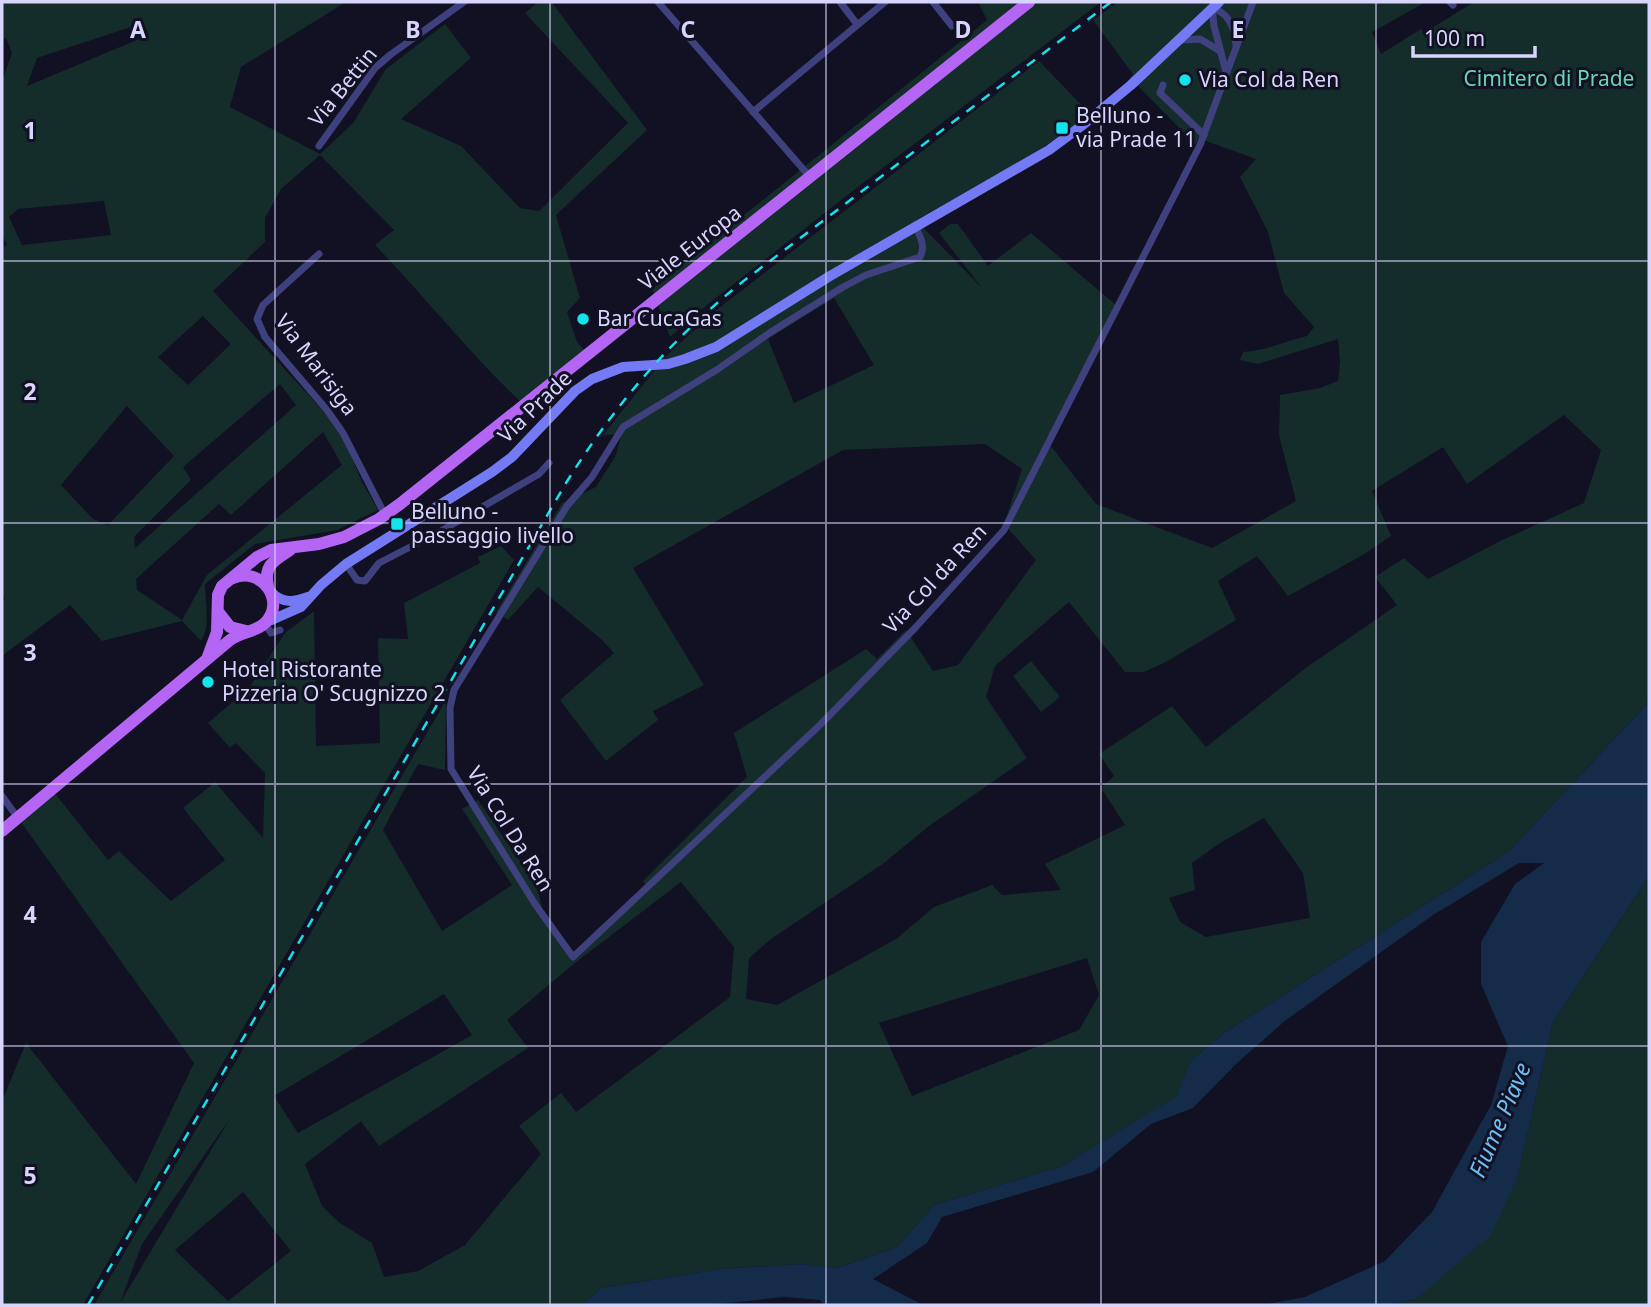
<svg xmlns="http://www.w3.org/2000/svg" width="1651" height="1307" font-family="'Noto Sans',sans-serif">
	<rect width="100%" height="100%" fill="#121023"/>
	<g fill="#142c2a" fill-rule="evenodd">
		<path d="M2 2H346L241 67 230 107 320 154 353 123 386 69 445 24 471 58 401 119 461 146 520 208 539 211 628 123 525 13 538 2H555L553 4 647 130 556 215 580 298 567 312 577 342 586 352 521 402C469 353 425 297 375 245L394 230 320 155 281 189 265 218V242L213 291 326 414 343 437 362 482 378 510 337 530 255 544 205 584C205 602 211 626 201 641L182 621 102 641 70 605 2 656V601L5 599 2 593V247L7 245 2 235V81L12 53 6 38 2 40ZM143 23 149 35 27 86 37 58ZM104 201 111 235 22 245 9 217 18 209ZM203 316 231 344 188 385 158 357ZM280 384 296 405 135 548 134 537 191 480 183 467ZM127 406 174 456 108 525 93 519 61 485ZM323 432 342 465 207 575 182 620 137 590 136 579 219 504 231 515Z"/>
		<polygon points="978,2 1101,2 863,183 707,305 670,337 652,289 987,20"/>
		<path d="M1118 2H1426L1372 32 1381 54 1421 29 1424 33 1474 2H1649V702L1509 851 1227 1031 1190 1061 1178 1096 1062 1166 934 1205 897 1247 837 1268 801 1264 721 1269 601 1288 582 1305H94L446 700 445 770 418 764 383 830 442 931 512 885 462 809 478 800 537 886 545 922 571 957 648 889 643 881 747 777 734 733 866 649 877 659 906 630 933 671 958 665 1036 560 1004 524 1022 469 985 444 843 450 633 568 704 685 653 711 658 720 606 761 560 700 614 653 602 640 538 587 508 620 496 612 562 503 596 487 615 457 622 433 602 436 666 356 715 311 1039 61 1090 114 1035 153 916 220 982 288 939 233 950 224H958L988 266 1031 233 1116 305 1050 445 1096 504 1212 548 1296 501 1279 435 1280 395 1320 388 1338 381 1340 362 1338 339 1258 364 1240 360 1243 352C1266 351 1285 341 1307 336L1314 327 1284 293 1268 232 1240 177 1256 159 1198 138 1196 145 1130 78 1133 74 1093 20ZM834 298 874 365 794 403 768 339ZM1564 415 1601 450 1584 503 1500 541 1428 579 1404 558 1375 577 1397 605 1307 667 1206 747 1172 706 1099 754 1114 776 1101 788 1125 825 1045 864 1061 890 1002 895 992 885 934 907 896 939 777 1005 746 999 749 958 771 939 884 863 929 826 1027 758 986 697 995 666 1069 602 1125 672H1144L1166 662 1236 620 1218 581 1257 556 1288 596 1363 555 1391 536 1372 491 1443 447 1467 484ZM1264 818 1303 873 1310 918 1206 937 1180 922 1169 898 1195 890 1192 863 1220 843ZM681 882 734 947 730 997 576 1112 561 1093 519 1126 541 1154 465 1245 418 1271 384 1277 372 1243 340 1223 322 1206 305 1164 361 1121 379 1146 528 1048 507 1020 575 963ZM1087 958 1099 995 1079 1030 912 1096 879 1023ZM444 994 472 1035 298 1133 274 1096ZM229 1120 120 1303 142 1244ZM243 1192 291 1251 228 1301 175 1250Z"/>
		<polygon points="501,546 514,560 83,1305 2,1305 2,1101 26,1043 136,1184 194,1063 18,818 52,790 108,860 119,851 171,901 225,860 183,808 215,782 263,838 265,773 236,743 230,748 208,723 249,688 285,633 314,611 316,746 380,743 378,638 408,639 404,603 480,563 478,557"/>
		<polygon points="1031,661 1060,697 1041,712 1013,676"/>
		<polygon points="1649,876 1649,1305 1387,1305 1416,1299 1517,1179 1553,1022"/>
	</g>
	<polygon fill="#142c49" points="1649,702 1649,876 1553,1022 1517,1179 1490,1236 1416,1299 1387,1305 1262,1305 1305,1297 1385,1261 1432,1212 1491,1105 1508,1046 1481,984 1481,942 1515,884 1544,863 1519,863 1433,915 1286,1020 1238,1062 1193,1108 1151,1124 1093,1172 942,1217 927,1243 873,1279 923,1305 824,1305 820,1300 784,1297 709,1305 582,1305 601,1288 721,1269 801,1264 837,1268 897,1247 934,1205 1062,1166 1177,1096 1190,1061 1227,1031 1509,851"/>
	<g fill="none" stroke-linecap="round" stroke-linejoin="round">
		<g stroke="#3f417e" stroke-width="7">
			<polyline points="658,2 810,177"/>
			<polyline points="840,2 857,24"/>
			<polyline points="933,2 952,26"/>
			<polyline points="1450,2 1453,5"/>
			<polyline points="1182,40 1200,39 1220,51"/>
			<path d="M1226 72 1214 26 1212 8C1229 13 1235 29 1236 45"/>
			<polyline points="1163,85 1160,93 1204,135"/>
			<polyline points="753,112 885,2"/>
			<polyline points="319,146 375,68 390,55 464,2"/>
			<path d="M915 226C920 236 926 246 920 257L866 275 843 287 771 332 718 369 623 427 592 477 567 506 454 690 450 708 451 769 535 904 573 957 821 724 915 628 1004 530 1200 145 1253 2"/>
			<polyline points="319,254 263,305 257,319 265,337 327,410 343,433 385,515"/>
			<polyline points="346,564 357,580 365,581 379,563 441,531 539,474 549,463"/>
			<polyline points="265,624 271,633 280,630"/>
			<polyline points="2,796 18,818"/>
		</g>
		<g stroke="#7479f4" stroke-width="10">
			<path d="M271 592C283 604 294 602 308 597"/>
			<polyline points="267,622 301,607 321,585 346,564 492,472 512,457 575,391 592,379 623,367 668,364 685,359 716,347 830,276 1049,150 1084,124 1131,85 1219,2"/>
		</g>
		<g stroke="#b465f3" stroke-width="12">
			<path d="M268 586C263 565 275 560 290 550"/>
			<polyline points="219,613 230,627 246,631"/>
			<polyline points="207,659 217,632 218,595 222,586 257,557 271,550 319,544 344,537 379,519 400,504 1029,2"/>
			<path d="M2 831 230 640C241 632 256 632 265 623 287 601 261 566 233 578"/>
		</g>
		<path stroke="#13e3ea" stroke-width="2.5" stroke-dasharray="10 9" stroke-linecap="butt" d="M88 1305 566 483C614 406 670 340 741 283L1111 2"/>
	</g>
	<path fill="none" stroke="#d7d5fc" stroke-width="2" stroke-opacity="0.55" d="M275 2V1305M550 2V1305M826 2V1305M1101 2V1305M1376 2V1305M2 261H1649M2 523H1649M2 784H1649M2 1046H1649"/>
	<g fill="#13e3ea" stroke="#121023" stroke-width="2.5">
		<circle cx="1185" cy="80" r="7"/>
		<rect x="1055" y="121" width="14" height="14" rx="3.5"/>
		<circle cx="583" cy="319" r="7"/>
		<rect x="390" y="517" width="14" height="14" rx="3.5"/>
		<circle cx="208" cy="682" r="7"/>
	</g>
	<g text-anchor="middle" stroke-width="6" stroke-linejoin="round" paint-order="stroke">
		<g font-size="21" fill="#67d6b3" stroke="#121023">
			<text x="1549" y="86">Cimitero di Prade</text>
		</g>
		<g font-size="21" fill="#d7d5fc" stroke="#121023" text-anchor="start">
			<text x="1199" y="87">Via Col da Ren</text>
			<text x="1076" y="123">Belluno -<tspan x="1076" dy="24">via Prade 11</tspan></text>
			<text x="597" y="326">Bar CucaGas</text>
			<text x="411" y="519">Belluno -<tspan x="411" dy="24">passaggio livello</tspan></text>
			<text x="222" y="677">Hotel Ristorante<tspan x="222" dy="24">Pizzeria O' Scugnizzo 2</tspan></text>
		</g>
		<g font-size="21" fill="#d7d5fc" stroke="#121023">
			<text transform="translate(343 87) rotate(-51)" y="7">Via Bettin</text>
			<text transform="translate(690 248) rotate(-38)" y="7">Viale Europa</text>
			<text transform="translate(316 365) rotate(53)" y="7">Via Marisiga</text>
			<text transform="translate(535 407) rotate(-44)" y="7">Via Prade</text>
			<text transform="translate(935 579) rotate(-47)" y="7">Via Col da Ren</text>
			<text transform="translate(510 829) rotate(58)" y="7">Via Col Da Ren</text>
		</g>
		<g font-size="23" font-style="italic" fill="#6bbef3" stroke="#121023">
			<text transform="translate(1500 1120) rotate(-67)" y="8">Fiume Piave</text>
		</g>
	</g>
	<g font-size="23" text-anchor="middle" font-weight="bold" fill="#d7d5fc" stroke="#121023" stroke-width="6" stroke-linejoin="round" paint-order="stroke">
		<text x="138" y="38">A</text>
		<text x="413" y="38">B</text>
		<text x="688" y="38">C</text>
		<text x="963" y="38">D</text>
		<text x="1238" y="38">E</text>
		<text x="30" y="139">1</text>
		<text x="30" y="400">2</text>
		<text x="30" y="661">3</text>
		<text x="30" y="923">4</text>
		<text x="30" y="1184">5</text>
	</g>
	<rect width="1651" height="1307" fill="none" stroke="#d7d5fc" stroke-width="7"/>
	<path d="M1413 46v10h122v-10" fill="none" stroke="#d7d5fc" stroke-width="3.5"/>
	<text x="1424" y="46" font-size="21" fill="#d7d5fc" stroke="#121023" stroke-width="5" paint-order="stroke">100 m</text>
</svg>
